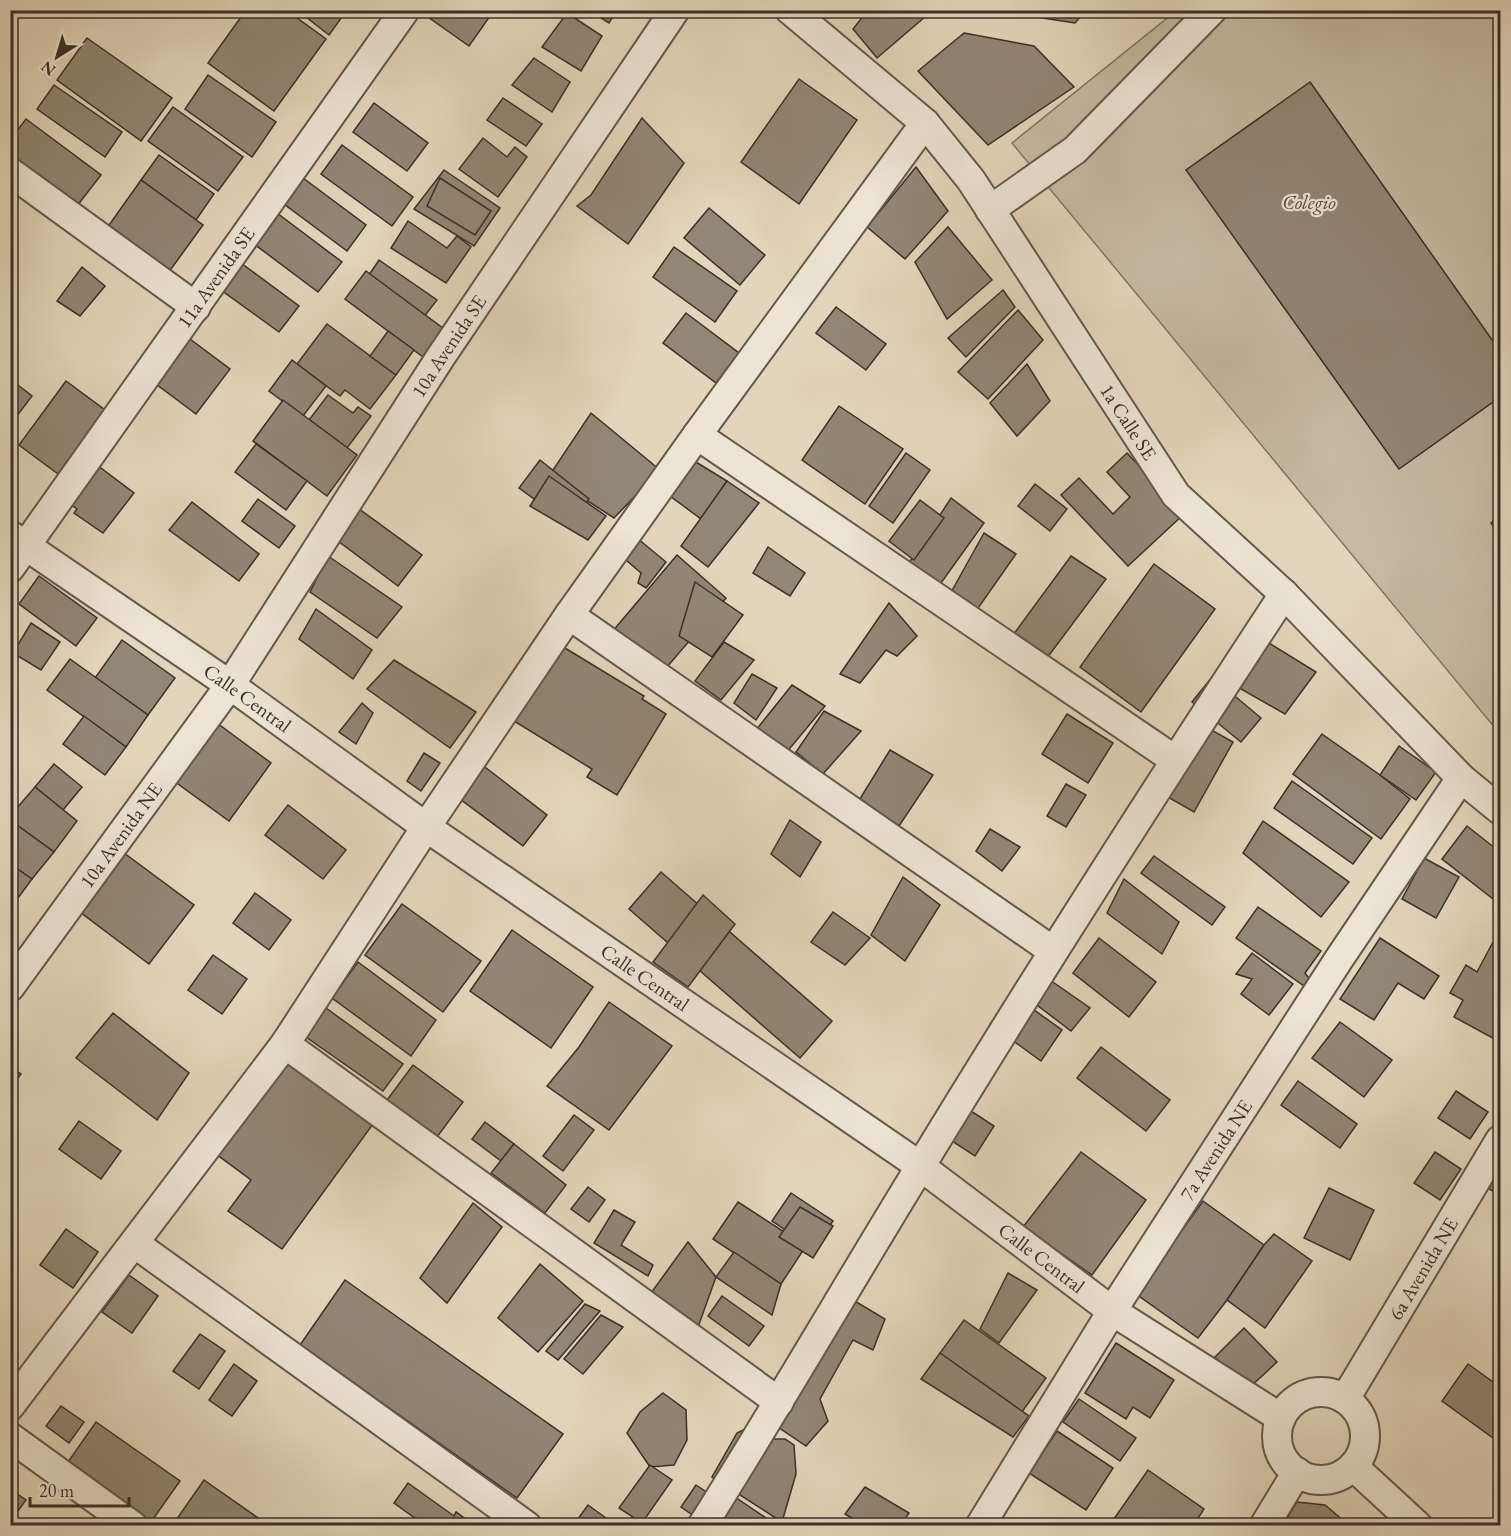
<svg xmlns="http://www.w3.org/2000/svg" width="1511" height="1536" font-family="'EB Garamond',serif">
	<rect width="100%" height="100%" fill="#e3d5bb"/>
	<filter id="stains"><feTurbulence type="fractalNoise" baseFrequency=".00333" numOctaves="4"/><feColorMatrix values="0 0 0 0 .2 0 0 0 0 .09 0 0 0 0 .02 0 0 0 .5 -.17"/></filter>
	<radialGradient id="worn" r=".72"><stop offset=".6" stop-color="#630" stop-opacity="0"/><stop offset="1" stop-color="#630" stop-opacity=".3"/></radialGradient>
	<polygon fill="#c6b9a2" stroke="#807465" stroke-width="1.5" points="1176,11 1500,11 1500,734 1012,143"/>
	<g fill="#928674" stroke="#3a3028" stroke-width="1.5">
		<polygon points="246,10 286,10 326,39 274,111 208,63"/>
		<polygon points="297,10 347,10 329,35"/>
		<polygon points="418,10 476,10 488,19 469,46"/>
		<polygon points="588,10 617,10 609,23"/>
		<polygon points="868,10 933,10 877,58 853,29"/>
		<polygon points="1027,10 1086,10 1075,23 1036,17"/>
		<polygon points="567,13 602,36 581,71 542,47"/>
		<polygon points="964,33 1034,46 1074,87 988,145 918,71"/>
		<polygon points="87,38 172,98 141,141 57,80"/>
		<polygon points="534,58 570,82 552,112 512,85"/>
		<polygon points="208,75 276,122 252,157 185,109"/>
		<polygon points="799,79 857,120 799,204 741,162"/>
		<polygon points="1310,82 1500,351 1500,397 1399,469 1186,170"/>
		<polygon points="54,85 122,132 105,157 37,109"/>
		<polygon points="503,98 542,124 526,146 487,120"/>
		<polygon points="374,103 428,143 407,171 353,132"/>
		<polygon points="173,107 243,157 218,191 148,141"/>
		<polygon points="642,118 684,163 628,244 577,206 591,195"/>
		<polygon points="26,119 101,175 77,206 10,155 10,140"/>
		<polygon points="483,138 507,157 515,147 527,157 498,197 459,169"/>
		<polygon points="342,145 413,197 392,226 321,174"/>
		<polygon points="159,155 214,194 196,220 141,180"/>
		<polygon points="916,167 948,211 905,259 867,227"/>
		<polygon points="444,170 500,208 474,246 414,209"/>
		<polygon points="303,178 366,225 347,251 284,204"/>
		<polygon points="440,178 491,211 475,235 427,206"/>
		<polygon points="141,180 203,225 163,280 102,235"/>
		<polygon points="709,208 765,255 740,285 684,238"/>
		<polygon points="273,210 342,262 318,292 250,241"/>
		<polygon points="408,221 447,248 457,236 471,247 446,283 391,248"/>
		<polygon points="948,227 992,280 947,319 915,262"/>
		<polygon points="674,247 737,291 715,322 653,277"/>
		<polygon points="379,260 437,300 410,335 354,297"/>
		<polygon points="241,263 299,306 279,332 221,290"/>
		<polygon points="82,267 105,286 80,316 57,301"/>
		<polygon points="366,271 444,329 423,357 345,299"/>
		<polygon points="1003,290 1015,307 966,357 948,338"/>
		<polygon points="836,307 886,344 866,370 816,333"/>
		<polygon points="1018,310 1043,340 988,399 958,372"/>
		<polygon points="686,313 739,353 716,383 663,343"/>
		<polygon points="327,324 396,375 370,409 345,390 340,396 297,364"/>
		<polygon points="388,331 414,350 396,375 370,356"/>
		<polygon points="190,339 230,369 196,414 156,384"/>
		<polygon points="292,360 326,386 303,416 269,391"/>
		<polygon points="1027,364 1050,401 1017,436 990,403"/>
		<polygon points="10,379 32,396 10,425"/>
		<polygon points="66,381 105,410 58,474 19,445"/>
		<polygon points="328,395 353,413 358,407 371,416 347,448 309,420"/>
		<polygon points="283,400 357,455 327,496 253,441"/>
		<polygon points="839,406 903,449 865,504 802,460"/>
		<polygon points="591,413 660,470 614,518 549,476"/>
		<polygon points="256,444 307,481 286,510 235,472"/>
		<polygon points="906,453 930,470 893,523 869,506"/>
		<polygon points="1127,453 1184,514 1128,566 1061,495 1079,478 1113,514 1130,497 1107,472"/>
		<polygon points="691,459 727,481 701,519 670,496"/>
		<polygon points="540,460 589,499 570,525 519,488"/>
		<polygon points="93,462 134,493 103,533 74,513 77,509 65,500"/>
		<polygon points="549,476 606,516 588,540 530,506"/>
		<polygon points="727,481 759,503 708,567 681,546"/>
		<polygon points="1035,484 1067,509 1050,531 1018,506"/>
		<polygon points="951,498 984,523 936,590 905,569"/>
		<polygon points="258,499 295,526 279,548 242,521"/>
		<polygon points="920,500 944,518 914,560 889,541"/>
		<polygon points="192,502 259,554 239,581 169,530"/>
		<polygon points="351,503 422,555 398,586 330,535"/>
		<polygon points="1500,514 1500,534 1491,523"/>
		<polygon points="984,533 1016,554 974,614 949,596"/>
		<polygon points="637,538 666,562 646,588 638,583 641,573 625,559"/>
		<polygon points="768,547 805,573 790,596 753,573"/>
		<polygon points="677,555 726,598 661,674 612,632"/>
		<polygon points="328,556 402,607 377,638 310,592"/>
		<polygon points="1071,556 1106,579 1044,662 1008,642"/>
		<polygon points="1154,564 1215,609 1141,712 1080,667"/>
		<polygon points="39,576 97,618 76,646 19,604"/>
		<polygon points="695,582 743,615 712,657 679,636"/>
		<polygon points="889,603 917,636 897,656 886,650 860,683 840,674"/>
		<polygon points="316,609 372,650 353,679 299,639"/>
		<polygon points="31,623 60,642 41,670 13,653"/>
		<polygon points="122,640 175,678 148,715 95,678"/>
		<polygon points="1264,640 1316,672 1285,714 1227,681"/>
		<polygon points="724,642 754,660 721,700 695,681"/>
		<polygon points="560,645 644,696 642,699 666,714 617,795 587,777 592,769 514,721"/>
		<polygon points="70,659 148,715 126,747 47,690"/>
		<polygon points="394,660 476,712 450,748 367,689"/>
		<polygon points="752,674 777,688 756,720 734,703"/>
		<polygon points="1212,677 1261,718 1241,742 1192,702"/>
		<polygon points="792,685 825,706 786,753 756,730"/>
		<polygon points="362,703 373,713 356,744 339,732"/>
		<polygon points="824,711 861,731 823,774 796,752"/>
		<polygon points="1067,714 1113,743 1088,783 1042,754"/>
		<polygon points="84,716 126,747 105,775 63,744"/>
		<polygon points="1197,722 1233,742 1194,812 1159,792"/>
		<polygon points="217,723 271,763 229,821 174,781"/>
		<polygon points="1322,734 1380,775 1410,799 1381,839 1293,774"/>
		<polygon points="1399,746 1436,772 1416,800 1380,775"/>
		<polygon points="890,750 933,775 889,841 850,815"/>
		<polygon points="424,753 440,763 421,791 407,781"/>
		<polygon points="54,764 82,787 63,810 35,787"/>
		<polygon points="481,764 547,815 523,846 456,796"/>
		<polygon points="1292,781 1372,838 1353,864 1274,808"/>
		<polygon points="1066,784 1086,795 1066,827 1047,816"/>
		<polygon points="35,787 77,821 54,852 10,820 10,816"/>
		<polygon points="288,805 346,850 323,879 265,835"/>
		<polygon points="10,820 54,852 32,879 10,864"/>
		<polygon points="790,820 821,842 800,877 771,854"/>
		<polygon points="1263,821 1349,882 1321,917 1243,853"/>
		<polygon points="1467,826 1500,852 1500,889 1493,899 1442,859"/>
		<polygon points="990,829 1020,847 1002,871 976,851"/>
		<polygon points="120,850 194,905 149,964 76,909"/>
		<polygon points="1154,856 1225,907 1212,925 1141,873"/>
		<polygon points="1424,858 1459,877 1436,918 1402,899"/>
		<polygon points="10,864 32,879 10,909"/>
		<polygon points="661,872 832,1021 800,1058 629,909"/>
		<polygon points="903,877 940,905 905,961 871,935"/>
		<polygon points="1124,879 1179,922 1162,954 1107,913"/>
		<polygon points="255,893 291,920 269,950 233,923"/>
		<polygon points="703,895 735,924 688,987 653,962"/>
		<polygon points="402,904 481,961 443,1012 365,955"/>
		<polygon points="1258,907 1321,951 1305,973 1309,978 1304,986 1236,938"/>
		<polygon points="833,912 870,938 845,965 811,942"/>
		<polygon points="512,930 593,987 551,1048 470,991"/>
		<polygon points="1099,938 1156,982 1129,1017 1073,973"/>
		<polygon points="1380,938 1439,976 1424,999 1398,983 1374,1020 1340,999"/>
		<polygon points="1493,942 1500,946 1500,1042 1454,1017 1463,1000 1450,993 1466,965 1477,972"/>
		<polygon points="1252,953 1293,984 1269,1015 1241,994 1252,979 1236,974"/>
		<polygon points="213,955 247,979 222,1014 188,990"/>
		<polygon points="358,962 436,1020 411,1056 332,998"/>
		<polygon points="1037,971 1090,1008 1071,1031 1025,996"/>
		<polygon points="1012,994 1062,1030 1041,1061 990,1024"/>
		<polygon points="609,1002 672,1046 609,1130 547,1086 579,1047"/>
		<polygon points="326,1008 403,1064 383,1091 306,1037"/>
		<polygon points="113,1013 189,1073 157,1120 76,1058"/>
		<polygon points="1340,1022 1392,1060 1364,1097 1312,1058"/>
		<polygon points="1101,1047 1170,1100 1146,1131 1077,1078"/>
		<polygon points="281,1057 373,1124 282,1249 228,1211 251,1180 212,1151"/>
		<polygon points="413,1065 463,1102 437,1137 387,1100"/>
		<polygon points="10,1067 21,1074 10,1089"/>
		<polygon points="1298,1081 1357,1124 1340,1148 1281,1105"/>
		<polygon points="1456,1091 1488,1112 1470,1139 1438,1118"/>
		<polygon points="951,1098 994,1126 975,1156 932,1128"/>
		<polygon points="574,1115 594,1130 563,1171 543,1156"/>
		<polygon points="79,1121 121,1151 101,1179 59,1149"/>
		<polygon points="485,1122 514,1144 501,1161 472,1139"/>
		<polygon points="514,1144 566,1185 545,1213 491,1173"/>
		<polygon points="1081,1152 1146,1200 1092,1275 1023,1227"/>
		<polygon points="1435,1152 1461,1169 1440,1200 1414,1183"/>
		<polygon points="1500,1162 1500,1196 1485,1186"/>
		<polygon points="588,1187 605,1200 589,1222 571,1209"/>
		<polygon points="1329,1188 1374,1210 1350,1260 1304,1238"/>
		<polygon points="791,1193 833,1221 814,1249 772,1221"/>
		<polygon points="1203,1201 1264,1245 1227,1300 1198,1338 1136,1294"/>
		<polygon points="738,1202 806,1246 781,1284 713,1239"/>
		<polygon points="473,1203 502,1227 447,1303 420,1278"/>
		<polygon points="800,1207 833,1226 813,1258 779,1237"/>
		<polygon points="614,1210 635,1222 621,1245 653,1265 648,1276 594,1243"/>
		<polygon points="66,1229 98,1252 73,1288 40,1265"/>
		<polygon points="1274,1234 1312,1261 1265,1328 1227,1300 1264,1245"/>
		<polygon points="688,1242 716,1277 698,1327 651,1293"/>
		<polygon points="734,1252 781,1284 772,1315 716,1277"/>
		<polygon points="540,1264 583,1301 538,1352 498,1318"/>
		<polygon points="1008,1273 1037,1290 999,1343 980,1329"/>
		<polygon points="129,1275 158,1296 132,1333 102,1312"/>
		<polygon points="345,1280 563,1434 517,1498 300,1345"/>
		<polygon points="838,1291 885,1319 873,1350 853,1340 820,1399 828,1421 806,1446 766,1419"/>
		<polygon points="722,1296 764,1326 749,1346 708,1316"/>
		<polygon points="585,1304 600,1311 558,1360 546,1351"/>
		<polygon points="601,1315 623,1327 583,1374 564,1359"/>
		<polygon points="964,1320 1046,1378 1022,1412 940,1353"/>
		<polygon points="1244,1328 1277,1362 1247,1390 1215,1357"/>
		<polygon points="200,1334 225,1351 199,1389 173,1371"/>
		<polygon points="1116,1343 1174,1380 1150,1418 1133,1407 1126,1419 1085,1393"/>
		<polygon points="940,1353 1029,1416 1013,1437 921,1379"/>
		<polygon points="234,1364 257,1381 232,1416 209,1400"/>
		<polygon points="1468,1364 1500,1387 1500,1443 1442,1401"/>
		<polygon points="663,1393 686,1410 687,1440 674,1465 650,1467 627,1433 640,1412"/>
		<polygon points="1079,1399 1136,1438 1120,1461 1063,1422"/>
		<polygon points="61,1406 84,1422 69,1443 46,1426"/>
		<polygon points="761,1421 772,1439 785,1439 794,1445 796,1474 782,1522 712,1477 737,1433"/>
		<polygon points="96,1422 180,1481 151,1522 68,1462"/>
		<polygon points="1057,1431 1113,1468 1086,1510 1029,1473"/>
		<polygon points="650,1465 672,1480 642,1523 619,1508"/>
		<polygon points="1148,1470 1204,1509 1193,1526 1109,1526"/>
		<polygon points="204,1480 261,1520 257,1526 178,1526 174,1523"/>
		<polygon points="408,1483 454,1516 456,1512 475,1526 426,1526 394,1503"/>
		<polygon points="696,1485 717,1499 723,1489 775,1524 774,1526 702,1526 704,1523 681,1507"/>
		<polygon points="865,1487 909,1513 900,1526 865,1526 845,1514"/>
		<polygon points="10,1489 26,1500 10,1522"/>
		<polygon points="1297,1502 1325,1505 1350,1526 1282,1526"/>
		<polygon points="588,1505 617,1526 578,1526 575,1523"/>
	</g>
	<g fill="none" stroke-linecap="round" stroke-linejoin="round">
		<g stroke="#64594d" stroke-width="32">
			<g id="minor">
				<path id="s1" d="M790 10 925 123 971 180 1176 495 1284 594 1461 778 1500 810"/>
				<polyline points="10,172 196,307"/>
				<polyline points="990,210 1075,150 1212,10"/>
				<polyline points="697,435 1175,760"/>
				<path id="s2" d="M10 535 230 685 426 827 920 1166 1112 1311 1281 1418"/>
				<path id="s3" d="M10 568 405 10"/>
				<polyline points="569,615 1053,951"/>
				<path id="s4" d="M10 987 230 685 440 358 675 10"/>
				<polyline points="285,1044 779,1402"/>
				<polyline points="134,1243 527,1526"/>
				<circle cx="1321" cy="1436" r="44"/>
				<path id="s5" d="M1345 1399 1500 1140"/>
				<polyline points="10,1406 285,1044 426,827 569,615 697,435 925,123"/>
				<polyline points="10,1437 133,1526"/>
				<polyline points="1353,1466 1418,1526"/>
				<path d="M702 1526C777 1407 847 1286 920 1167 1038 973 1160 783 1284 594"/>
				<path id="s6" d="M980 1526 1112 1311 1339 959 1461 778"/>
				<polyline points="1264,1526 1297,1472"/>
			</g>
		</g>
		<use href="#minor" stroke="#ede4d3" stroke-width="28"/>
	</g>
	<g text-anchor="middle" stroke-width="4.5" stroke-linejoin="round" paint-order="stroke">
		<g font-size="20" font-style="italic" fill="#564b40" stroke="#ede4d3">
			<text x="1309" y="209">Colegio</text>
		</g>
		<g font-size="20" fill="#3a3028" stroke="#ede4d3">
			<text dy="7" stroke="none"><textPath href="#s3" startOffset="356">11a Avenida SE</textPath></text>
			<text dy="7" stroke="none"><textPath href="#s4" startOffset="777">10a Avenida SE</textPath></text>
			<text dy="7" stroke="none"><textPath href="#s1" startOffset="538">1a Calle SE</textPath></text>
			<text dy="7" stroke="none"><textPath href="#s2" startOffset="288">Calle Central</textPath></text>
			<text dy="7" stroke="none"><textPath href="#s4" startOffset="188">10a Avenida NE</textPath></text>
			<text dy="7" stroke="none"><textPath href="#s2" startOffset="774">Calle Central</textPath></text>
			<text dy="7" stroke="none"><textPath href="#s6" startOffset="444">7a Avenida NE</textPath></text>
			<text dy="7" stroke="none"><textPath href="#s2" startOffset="1260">Calle Central</textPath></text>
			<text dy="7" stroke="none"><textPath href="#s5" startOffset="152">6a Avenida NE</textPath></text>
		</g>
	</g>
	<rect width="1511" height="1536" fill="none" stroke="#e3d5bb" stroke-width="36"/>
	<rect x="12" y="12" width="1487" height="1512" fill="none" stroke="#3a3028" stroke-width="3"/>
	<rect x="18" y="18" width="1475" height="1500" fill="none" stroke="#3a3028" stroke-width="1.5"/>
	<g transform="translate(57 57) rotate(217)" stroke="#ede4d3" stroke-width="4.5" paint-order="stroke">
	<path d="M0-4.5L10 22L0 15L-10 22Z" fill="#3a3028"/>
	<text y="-9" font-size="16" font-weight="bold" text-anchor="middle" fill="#3a3028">N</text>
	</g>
	<path d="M30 1497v9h99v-9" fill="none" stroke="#3a3028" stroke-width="3"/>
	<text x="39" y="1497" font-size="18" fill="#3a3028" stroke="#ede4d3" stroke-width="4.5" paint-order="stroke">20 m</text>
	<rect width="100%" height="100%" filter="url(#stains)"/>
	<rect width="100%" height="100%" fill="url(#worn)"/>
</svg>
